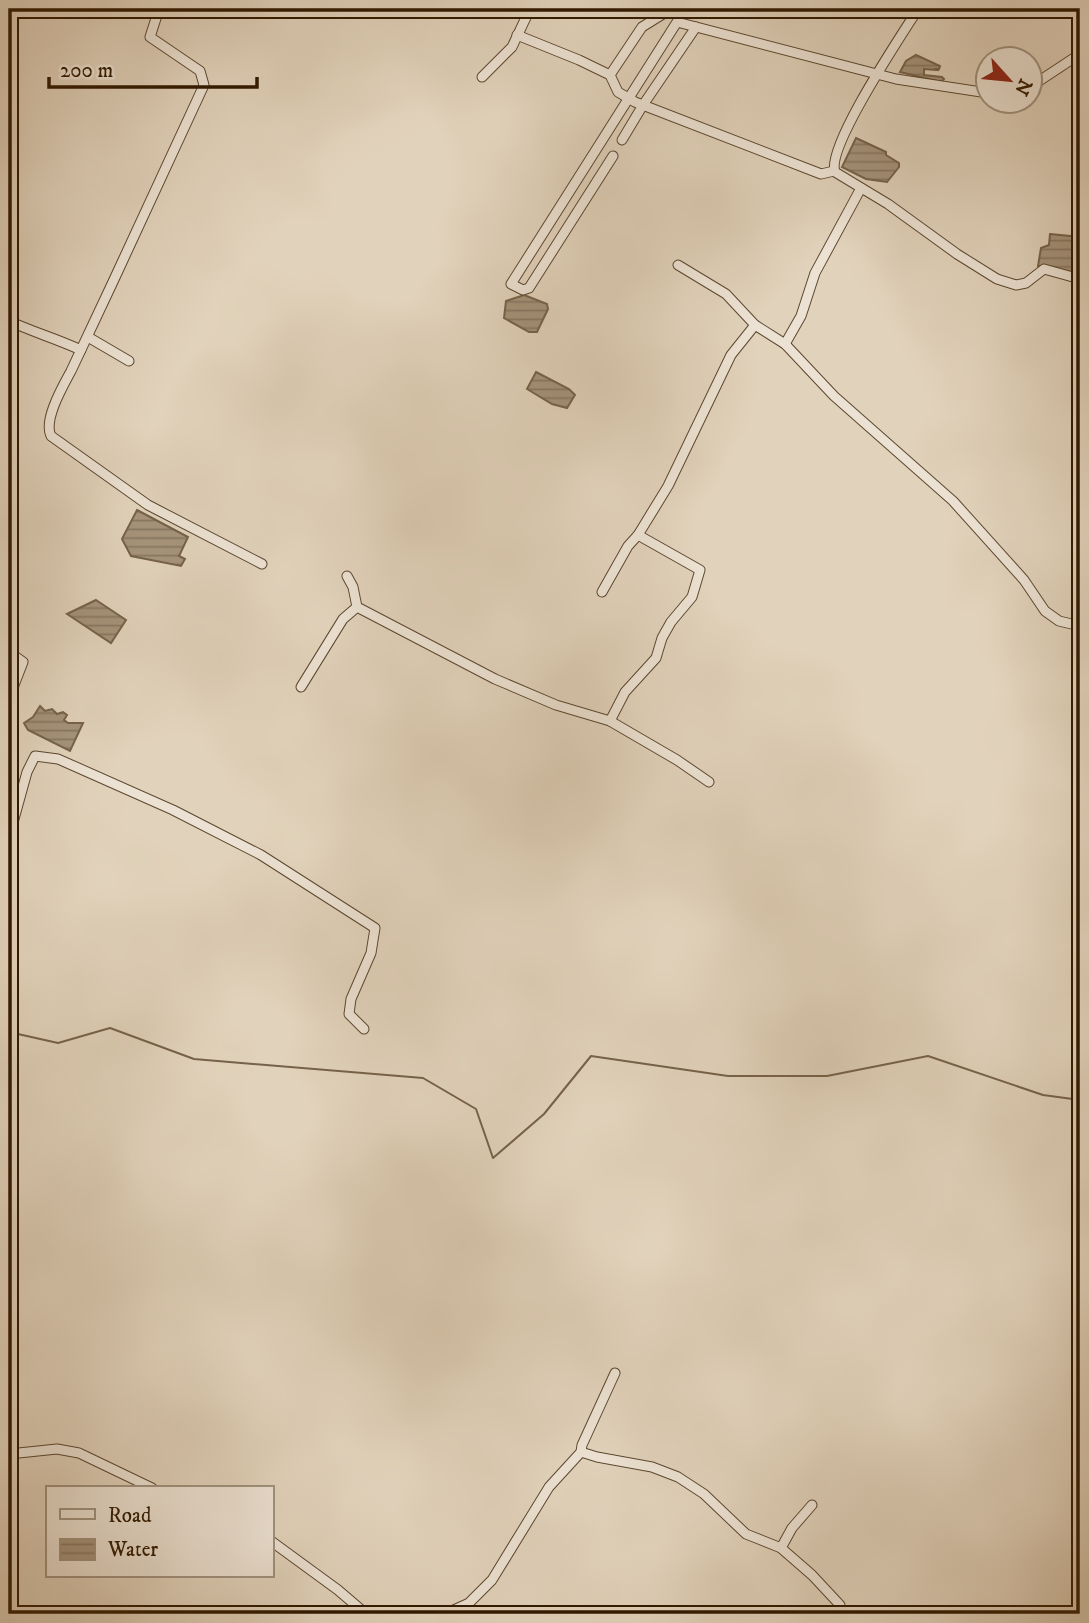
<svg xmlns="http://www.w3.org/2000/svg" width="1089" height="1623" font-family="'IM FELL DW Pica',serif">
	<defs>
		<pattern id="water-rules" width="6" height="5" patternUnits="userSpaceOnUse" patternTransform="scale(1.75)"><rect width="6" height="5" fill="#a5937b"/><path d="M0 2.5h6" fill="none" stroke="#877762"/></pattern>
	</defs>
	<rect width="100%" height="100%" fill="#e1d2bb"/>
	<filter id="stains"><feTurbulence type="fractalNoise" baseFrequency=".00286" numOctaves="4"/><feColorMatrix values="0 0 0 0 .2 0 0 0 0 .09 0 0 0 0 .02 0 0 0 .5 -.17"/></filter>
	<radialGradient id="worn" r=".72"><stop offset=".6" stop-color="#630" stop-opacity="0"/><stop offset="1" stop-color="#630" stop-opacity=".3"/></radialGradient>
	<g fill="url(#water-rules)" stroke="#76624a" stroke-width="2">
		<polygon points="916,55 940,66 939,69 936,69 937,70 924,69 924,75 942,77 944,79 941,82 900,72 906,61"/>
		<polygon points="856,138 886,152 886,155 899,163 899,167 887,182 866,179 842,167"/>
		<polygon points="1050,234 1080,237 1080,274 1038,266 1041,248 1049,245"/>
		<polygon points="524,295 547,304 548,309 537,332 529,332 504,318 506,301"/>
		<polygon points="536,372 569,389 575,395 567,408 552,404 527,389"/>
		<polygon points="137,510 188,537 179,556 185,559 181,566 131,556 122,539"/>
		<polygon points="96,600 126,620 111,643 67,614"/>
		<polygon points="40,706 45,711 52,709 57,714 63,712 67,715 64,720 68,723 83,723 70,751 28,730 24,723 33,717"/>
	</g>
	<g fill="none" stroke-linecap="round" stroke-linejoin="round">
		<polyline stroke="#76624a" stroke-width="2" points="9,1032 58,1043 110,1028 194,1059 423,1078 476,1109 493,1158 544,1114 591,1056 728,1076 827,1076 928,1056 1043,1095 1080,1100"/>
		<g stroke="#5c472f" stroke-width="11">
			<g id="minor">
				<path d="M159 9 150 37 200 71 204 85C160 181 116 276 71 371 63 386 43 420 51 436L148 505 262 564"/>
				<polyline points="673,9 696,13 699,9"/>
				<path d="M918 9C901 36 826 147 835 172L888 204 957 254 997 279 1016 285 1026 283 1044 269 1080 279"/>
				<polyline points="517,35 579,60 610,75 618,92 635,102 821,174 834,171"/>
				<polyline points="610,75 642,27 671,9"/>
				<polyline points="482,77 512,47 530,9"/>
				<polyline points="1030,87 1080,54"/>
				<polyline points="622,140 643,105 696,27"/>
				<polyline points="613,156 529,288 523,290 511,284 677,22 896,79 988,93"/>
				<polyline points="678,265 726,294 755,325 785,344 834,396 953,501 1024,580 1045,611 1059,621 1080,626"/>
				<path d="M9 321C33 332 57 339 81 350"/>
				<polyline points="88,337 129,361"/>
				<polyline points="785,344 801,316 815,273 861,188"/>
				<polyline points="347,576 353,587 357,607 495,679 556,705 610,721 677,760 709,782"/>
				<polyline points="602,592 628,546 638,535 668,486 731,355 755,325"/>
				<polyline points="9,652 23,662 9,698"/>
				<polyline points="301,687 343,619 357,607"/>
				<polyline points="610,721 625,692 656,658 662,638 671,622 692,597 700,570 638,535"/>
				<polyline points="9,781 20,796"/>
				<polyline points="9,837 27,772 35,756 58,759 173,810 261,855 375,928 371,953 351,999 349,1014 364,1029"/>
				<polyline points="581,1452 597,1457 652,1467 678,1477 704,1494 746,1534 781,1548 812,1575 840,1605"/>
				<polyline points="9,1454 57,1449 79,1453 152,1488"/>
				<polyline points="271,1541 338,1590 366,1614"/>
				<polyline points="781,1548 792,1528 812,1505"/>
				<polyline points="424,1614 449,1612 469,1603 492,1580 549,1487 581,1452 582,1445 615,1373"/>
			</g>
		</g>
		<use href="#minor" stroke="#ece2d3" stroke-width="9"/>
	</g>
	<rect width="1089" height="1623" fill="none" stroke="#e1d2bb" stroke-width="35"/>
	<rect x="10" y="10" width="1068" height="1602" fill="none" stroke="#301900" stroke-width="3.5"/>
	<rect x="18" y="18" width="1054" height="1588" fill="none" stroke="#301900" stroke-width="2"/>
	<rect x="46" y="1486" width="228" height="91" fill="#ece2d3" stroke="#a1927f" stroke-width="2"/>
	<rect x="60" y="1509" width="35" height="10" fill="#ece2d3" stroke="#a1927f" stroke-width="2"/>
	<text x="108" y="1522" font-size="21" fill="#301900">Road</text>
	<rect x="60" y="1539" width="35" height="21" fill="url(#water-rules)" stroke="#a1927f" stroke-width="2"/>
	<text x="108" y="1556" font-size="21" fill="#301900">Water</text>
	<g transform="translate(1009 80) rotate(117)"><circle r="33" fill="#ece2d3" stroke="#a1927f" stroke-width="2"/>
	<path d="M0-5L12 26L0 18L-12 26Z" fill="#8f2418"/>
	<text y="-10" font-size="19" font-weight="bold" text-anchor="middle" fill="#301900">N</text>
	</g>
	<path d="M49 77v10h208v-10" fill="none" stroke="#301900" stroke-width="3.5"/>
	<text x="60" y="77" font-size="21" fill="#301900" stroke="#ece2d3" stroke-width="5" paint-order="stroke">200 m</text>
	<rect width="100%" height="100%" filter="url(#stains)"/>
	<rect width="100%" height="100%" fill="url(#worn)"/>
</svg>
